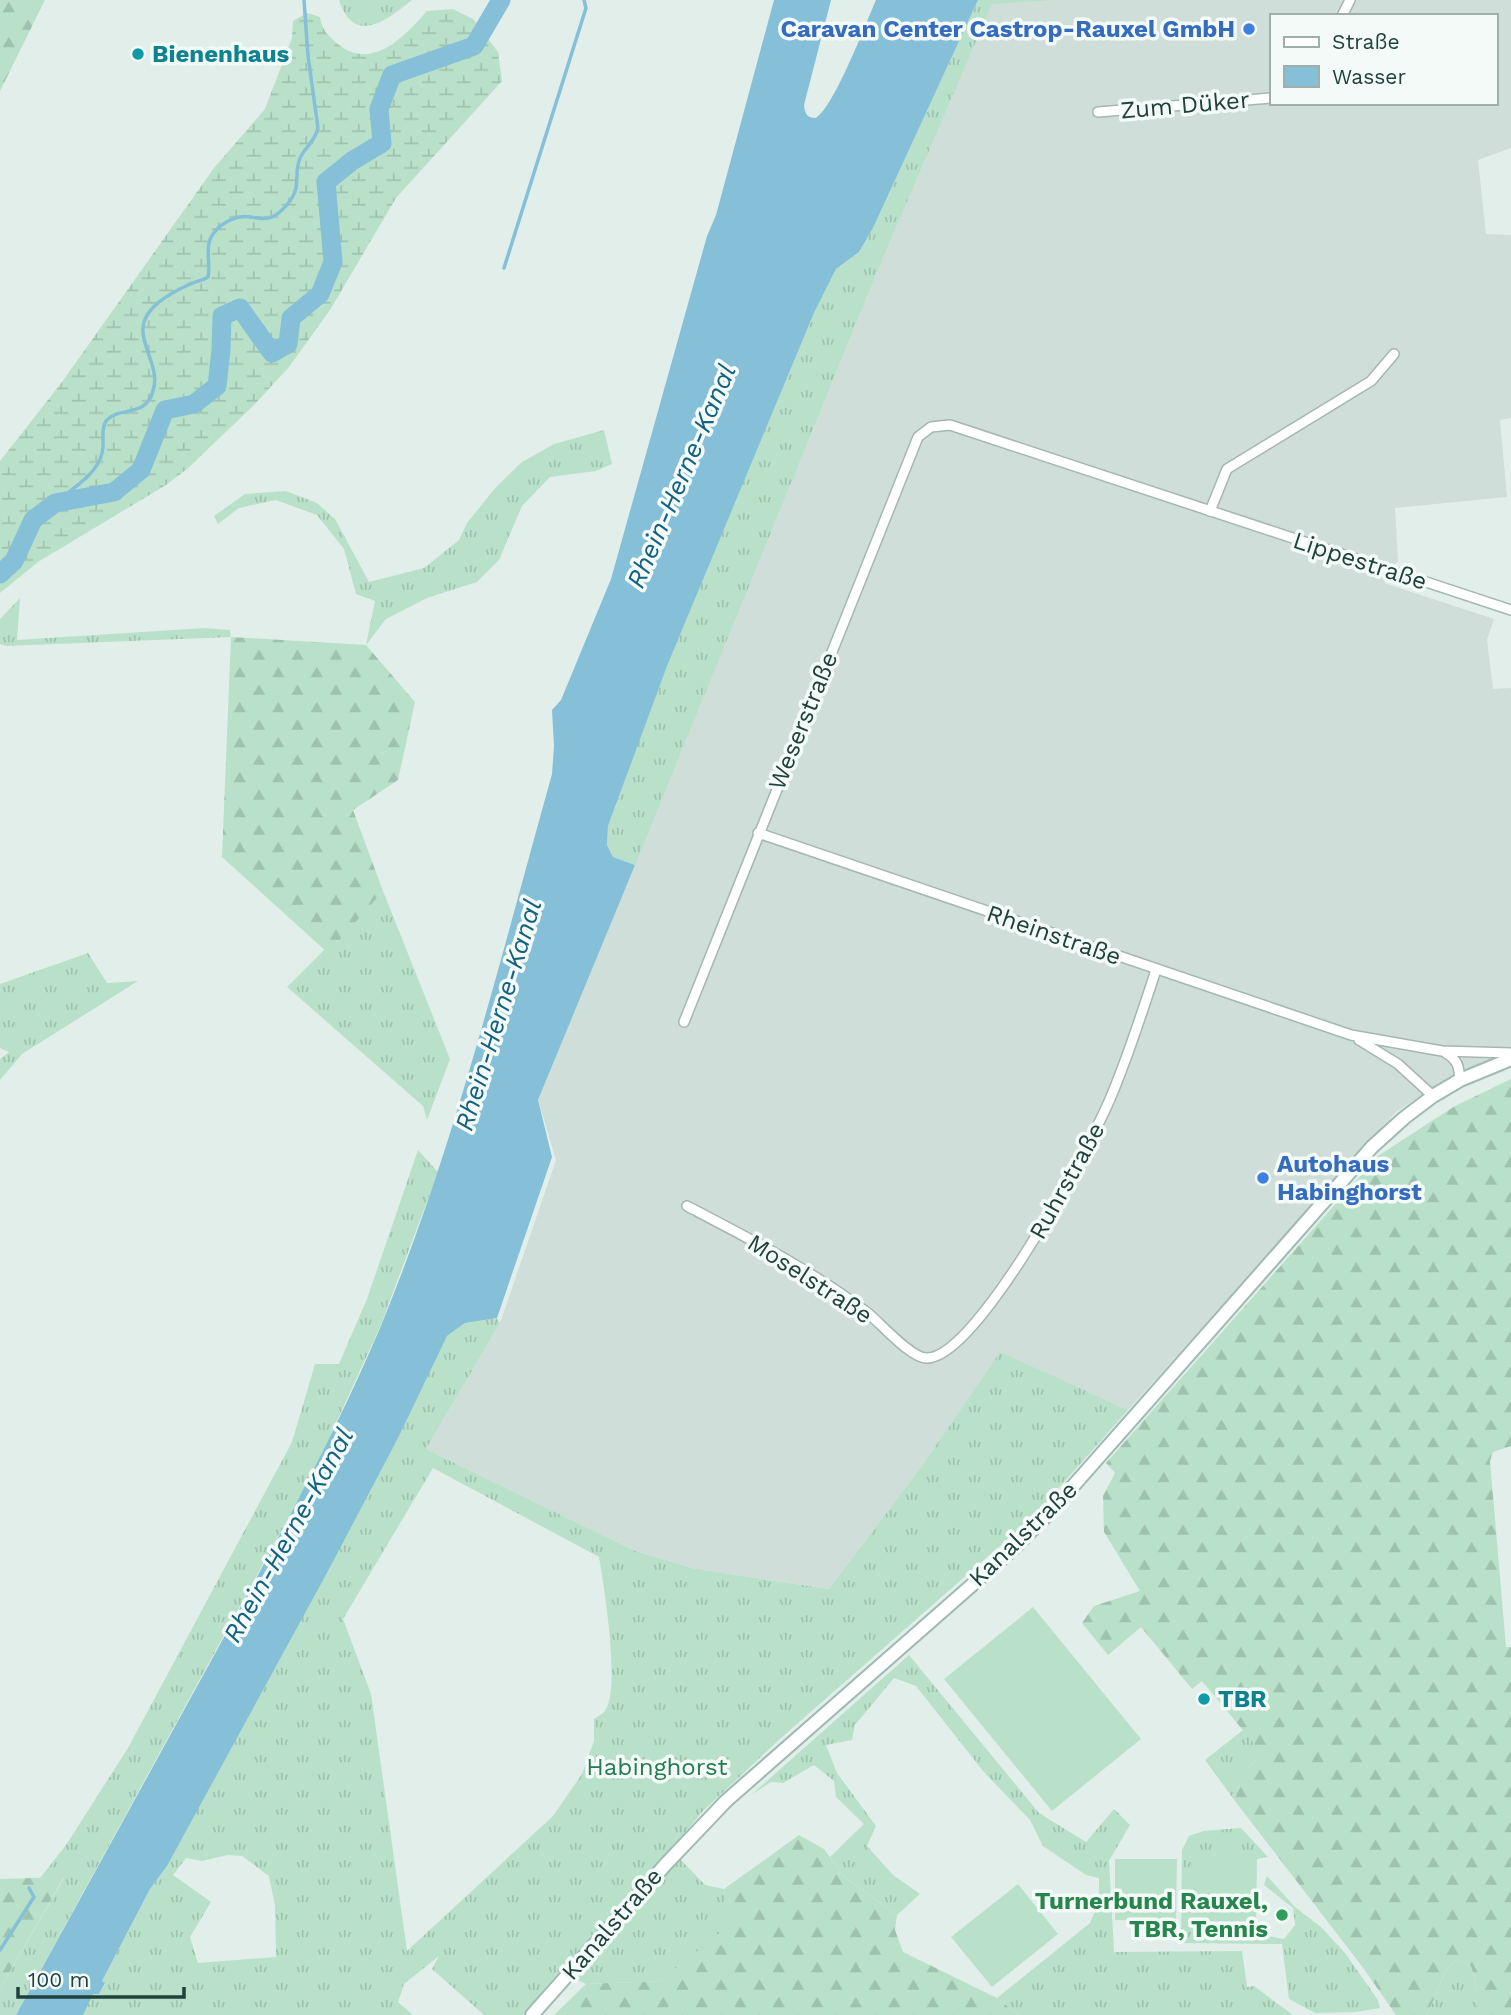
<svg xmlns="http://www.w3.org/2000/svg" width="1511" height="2015" font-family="'Work Sans',sans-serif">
	<defs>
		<pattern id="grass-tufts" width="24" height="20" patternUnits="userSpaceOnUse" patternTransform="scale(1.75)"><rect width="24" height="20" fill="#b9e1c9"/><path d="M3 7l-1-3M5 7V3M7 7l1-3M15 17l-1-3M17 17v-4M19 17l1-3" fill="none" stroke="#9fc2ae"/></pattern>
		<pattern id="forest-firs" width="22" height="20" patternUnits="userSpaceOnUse" patternTransform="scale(1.75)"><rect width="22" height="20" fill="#b9e1c9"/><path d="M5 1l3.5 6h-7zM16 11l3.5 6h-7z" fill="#9fc2ae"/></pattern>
		<pattern id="wetland-marsh" width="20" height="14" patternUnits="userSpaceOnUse" patternTransform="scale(1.75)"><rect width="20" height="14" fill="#b9e1c9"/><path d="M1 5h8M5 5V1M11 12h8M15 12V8" fill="none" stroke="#9fc2ae"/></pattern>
	</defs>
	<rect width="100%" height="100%" fill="#e2eeea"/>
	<path fill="#d0ded9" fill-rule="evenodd" d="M1060 0H1511V148L1478 160 1486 234 1511 235V418L1500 420 1507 497 1395 508 1398 561 1384 583 1494 619 1487 640 1493 689 1511 688V1050L1449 1077 1396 1112 1128 1410 1000 1353 924 1463 829 1589 696 1569 635 1551 426 1449 500 1323 556 1160 538 1100 883 258 992 3ZM1271 16H1495V103H1271Z"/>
	<g fill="url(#grass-tufts)" fill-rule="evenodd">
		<path d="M339 0H412C386 21 354 46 339 0Z"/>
		<polygon points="978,0 1060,0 992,4 883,258 635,865 613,857 607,845 608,826 666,666 814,313 836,269 859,252 873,228"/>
		<polygon points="604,430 612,464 596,471 550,477 522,506 499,560 477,582 427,598 386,619 366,645 375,601 356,594 344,549 317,515 276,500 239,508 218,524 214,516 245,494 286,491 317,503 335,519 369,582 424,568 459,540 467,523 496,487 522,462 554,444"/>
		<polygon points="20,598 17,640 205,628 230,630 231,637 6,646 0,644 0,619"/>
		<polygon points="383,891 450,1059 427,1120 423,1106 287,987"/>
		<polygon points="88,953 107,983 138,981 22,1054 0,1080 0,1059 9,1052 0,1048 0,984"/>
		<polygon points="418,1150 438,1172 380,1327 314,1471 16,2015 0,2015 0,1989 64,1878 40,1878 66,1845 128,1748 292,1442 315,1364 339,1364 367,1299"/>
		<path d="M497 1318 500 1323 426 1449 635 1551 696 1569 829 1589 924 1463 1000 1352 1128 1410 1034 1516 781 1738 703 1811 676 1843 681 1860 705 1885 724 1889 729 1926 660 1981 586 1984 559 1972 523 2015H484L432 1969 439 1956 404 1984 398 2002 413 2015H83L93 1993 99 1994 105 1984 102 1981 150 1889 167 1866 447 1336 465 1323ZM433 1468 599 1557C604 1586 620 1686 606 1709 604 1714 598 1716 594 1719V1741L582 1774 553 1816 407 1951 371 1694 343 1619ZM228 1855 242 1856 269 1876 275 1906 276 1957 198 1963 190 1937 211 1902 173 1875 186 1858 202 1861Z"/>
		<polygon points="909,1655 1039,1813 1086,1842 1114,1809 1130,1825 1109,1861 1114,1952 1242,1951 1247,1987 1254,1986 1293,2015 1019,2015 997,1998 1090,1923 1099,1901 1099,1878 1086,1875 1043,1846 1030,1820 983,1771 916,1686 894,1678 855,1725 852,1740 826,1745 837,1773 876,1826 867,1846 893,1875 920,1894 897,1915 845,1878 830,1857 864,1824 836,1797 834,1781 814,1765 783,1783 771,1782 751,1795"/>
		<path d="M1243 1730 1263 1753C1243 1770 1241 1777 1235 1801L1205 1760Z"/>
		<polygon points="1241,1828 1268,1857 1257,1859 1195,1921 1196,1935 1257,1937 1267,1927 1268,1936 1284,1939 1295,1925 1293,1908 1264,1885 1267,1876 1295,1907 1321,1927 1345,1953 1378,2000 1380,2008 1356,2012 1315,2013 1289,1999 1282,1944 1181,1943 1182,1850 1189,1836 1203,1831"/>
		<polygon points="1458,1959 1471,1966 1477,1988 1477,2015 1427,2015 1446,1970"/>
	</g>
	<g fill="url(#forest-firs)">
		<polygon points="0,0 45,0 0,91"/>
		<polygon points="231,637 366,645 415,702 398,780 353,810 383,891 328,953 222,857"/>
		<polygon points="1511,1079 1511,1446 1493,1452 1490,1461 1506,1647 1511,1647 1511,2015 1477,2015 1477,1988 1471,1966 1458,1959 1446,1970 1427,2015 1396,2015 1364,1969 1235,1801 1241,1775 1262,1753 1202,1681 1192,1689 1141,1627 1108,1655 1082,1623 1094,1606 1140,1591 1104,1532 1103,1496 1115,1473 1106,1463 1378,1156 1455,1106"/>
		<polygon points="799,1835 824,1849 845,1878 897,1915 895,1930 903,1952 997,1998 1019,2015 554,2015 586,1984 660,1981 728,1926 724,1889"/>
		<polygon points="64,1877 0,1989 0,1879"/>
	</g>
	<path fill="url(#wetland-marsh)" d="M453 9 473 19 498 52 502 81 396 198 330 310 289 367 253 406 187 469 166 485 38 562 0 593V461L62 382 214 168 265 109 292 38 293 21 307 13 320 17C322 30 328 36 338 44 372 72 405 36 427 11Z"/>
	<g fill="#b9e1c9">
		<polygon points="1033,1607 1141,1739 1052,1811 944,1679"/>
		<polygon points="1115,1859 1177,1859 1176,1921 1115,1920"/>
		<polygon points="1195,1859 1257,1859 1256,1922 1195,1921"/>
		<polygon points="1018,1884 1058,1934 992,1987 951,1937"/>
	</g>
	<path fill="#85c0d8" d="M774 0H831L804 105C805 114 807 118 816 118 835 105 865 25 876 0H978L873 228 859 252 836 269 814 313 667 666 608 826 607 845 613 857 635 865 538 1100 552 1157 497 1318 465 1323 447 1336 398 1438 328 1571 167 1866 150 1889 102 1981 105 1983 99 1994H93L83 2015H16C83 1894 150 1772 217 1650 275 1544 333 1439 380 1328 454 1149 500 960 552 774L554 746 552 710 561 700 611 579 707 236 716 215Z"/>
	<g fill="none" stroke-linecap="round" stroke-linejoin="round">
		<g stroke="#85c0d8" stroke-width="3.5">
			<polyline points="504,268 586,8 584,0"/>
			<path d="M55 503C70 490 98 474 102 453 105 443 100 430 106 421 118 406 146 418 153 391 158 375 151 363 147 349 145 343 142 334 143 328 144 307 171 293 188 285 195 281 202 281 208 277 211 263 204 246 213 234 221 223 237 214 251 217 258 218 265 220 272 217 281 213 294 199 296 188 298 177 295 167 301 156 307 145 314 143 318 128L308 56 304 0"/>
			<polyline points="0,1950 34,1897 29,1888"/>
		</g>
		<polyline stroke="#85c0d8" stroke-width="19" points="0,574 14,561 33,520 55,503 114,492 141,470 165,410 194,404 217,386 221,350 222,316 240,308 272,353 288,344 291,318 320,294 333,262 326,182 352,161 382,143 379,109 392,75 474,46 501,0"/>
		<g stroke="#a4b7b2" stroke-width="12">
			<g id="minor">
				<polyline points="1342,16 1350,0"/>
				<polyline points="1098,112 1271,98"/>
				<polyline points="1210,511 1227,469 1371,381 1394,354"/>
				<polyline points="758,833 1351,1035 1442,1051 1511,1053"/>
				<polyline points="684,1022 918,437 931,427 950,425 1511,610"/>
				<polyline points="1359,1040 1398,1064 1433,1096"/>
				<path d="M1446 1053C1458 1060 1459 1067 1460 1080"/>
				<path d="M687 1206C750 1239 813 1271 869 1314 881 1324 912 1359 927 1358 977 1358 1090 1146 1110 1099 1128 1057 1142 1013 1156 970"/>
			</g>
		</g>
		<g stroke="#9fbab4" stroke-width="16">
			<polyline id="secondary" points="532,2015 666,1864 726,1801 1013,1549 1052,1510 1372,1147 1404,1118 1433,1096 1460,1080 1511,1059"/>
		</g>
		<use href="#minor" stroke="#fff" stroke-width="9"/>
		<use href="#secondary" stroke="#fff" stroke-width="12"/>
	</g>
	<g fill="#3f7fe0" stroke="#f3faf7" stroke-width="2.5">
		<circle cx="1249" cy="29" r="7"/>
		<circle cx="1263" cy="1178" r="7"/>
	</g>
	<g fill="#0f9aa8" stroke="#f3faf7" stroke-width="2.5">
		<circle cx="138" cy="54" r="7"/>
		<circle cx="1204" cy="1699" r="7"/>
	</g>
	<circle fill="#2e9e5b" stroke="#f3faf7" stroke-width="2.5" cx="1282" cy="1915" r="7"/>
	<g text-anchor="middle" stroke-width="7" stroke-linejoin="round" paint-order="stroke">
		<g font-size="24" font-weight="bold" fill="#366cbe" stroke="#f3faf7" text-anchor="end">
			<text x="1235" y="37">Caravan Center Castrop-Rauxel GmbH</text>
			<text x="1277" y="1172" text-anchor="start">Autohaus<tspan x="1277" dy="28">Habinghorst</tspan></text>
		</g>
		<g font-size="24" font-weight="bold" fill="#0d838f" stroke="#f3faf7" text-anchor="start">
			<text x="152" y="62">Bienenhaus</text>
			<text x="1218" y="1707">TBR</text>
		</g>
		<g font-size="24" fill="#20413c" stroke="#f3faf7">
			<text transform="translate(1185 105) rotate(-5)" y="8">Zum Düker</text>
			<text transform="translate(1360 561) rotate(18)" y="8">Lippestraße</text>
			<text transform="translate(803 721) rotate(-68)" y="8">Weserstraße</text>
			<text transform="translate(1054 935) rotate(19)" y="8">Rheinstraße</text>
			<text transform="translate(1067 1181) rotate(-61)" y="8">Ruhrstraße</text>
			<text transform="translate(810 1279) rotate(33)" y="8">Moselstraße</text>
			<text transform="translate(1023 1534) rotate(-44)" y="8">Kanalstraße</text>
			<text transform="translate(612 1924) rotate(-49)" y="8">Kanalstraße</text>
		</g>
		<g font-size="24" fill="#267b52" stroke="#f3faf7">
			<text x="657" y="1775">Habinghorst</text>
		</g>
		<g font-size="24" font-weight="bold" fill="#27864d" stroke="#f3faf7" text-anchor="end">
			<text x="1268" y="1909">Turnerbund Rauxel,<tspan x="1268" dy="28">TBR, Tennis</tspan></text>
		</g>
		<g font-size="26" font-style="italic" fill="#146282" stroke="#f3faf7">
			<text transform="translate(681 476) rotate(-67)" y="9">Rhein-Herne-Kanal</text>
			<text transform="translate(498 1015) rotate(-73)" y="9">Rhein-Herne-Kanal</text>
			<text transform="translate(288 1535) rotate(-61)" y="9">Rhein-Herne-Kanal</text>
		</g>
	</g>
	<rect x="1270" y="14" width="228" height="91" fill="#f3faf7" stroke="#9fb0ac" stroke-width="2"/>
	<rect x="1284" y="37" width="35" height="10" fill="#ffffff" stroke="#9fb0ac" stroke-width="2"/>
	<text x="1332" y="49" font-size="21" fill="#20413c">Straße</text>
	<rect x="1284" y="66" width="35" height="21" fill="#85c0d8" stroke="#9fb0ac" stroke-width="2"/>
	<text x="1332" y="84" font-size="21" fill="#20413c">Wasser</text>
	<path d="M18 1987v10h166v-10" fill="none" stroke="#20413c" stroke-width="3.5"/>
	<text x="28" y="1987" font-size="21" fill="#20413c" stroke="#f3faf7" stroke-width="5" paint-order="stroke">100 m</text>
</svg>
